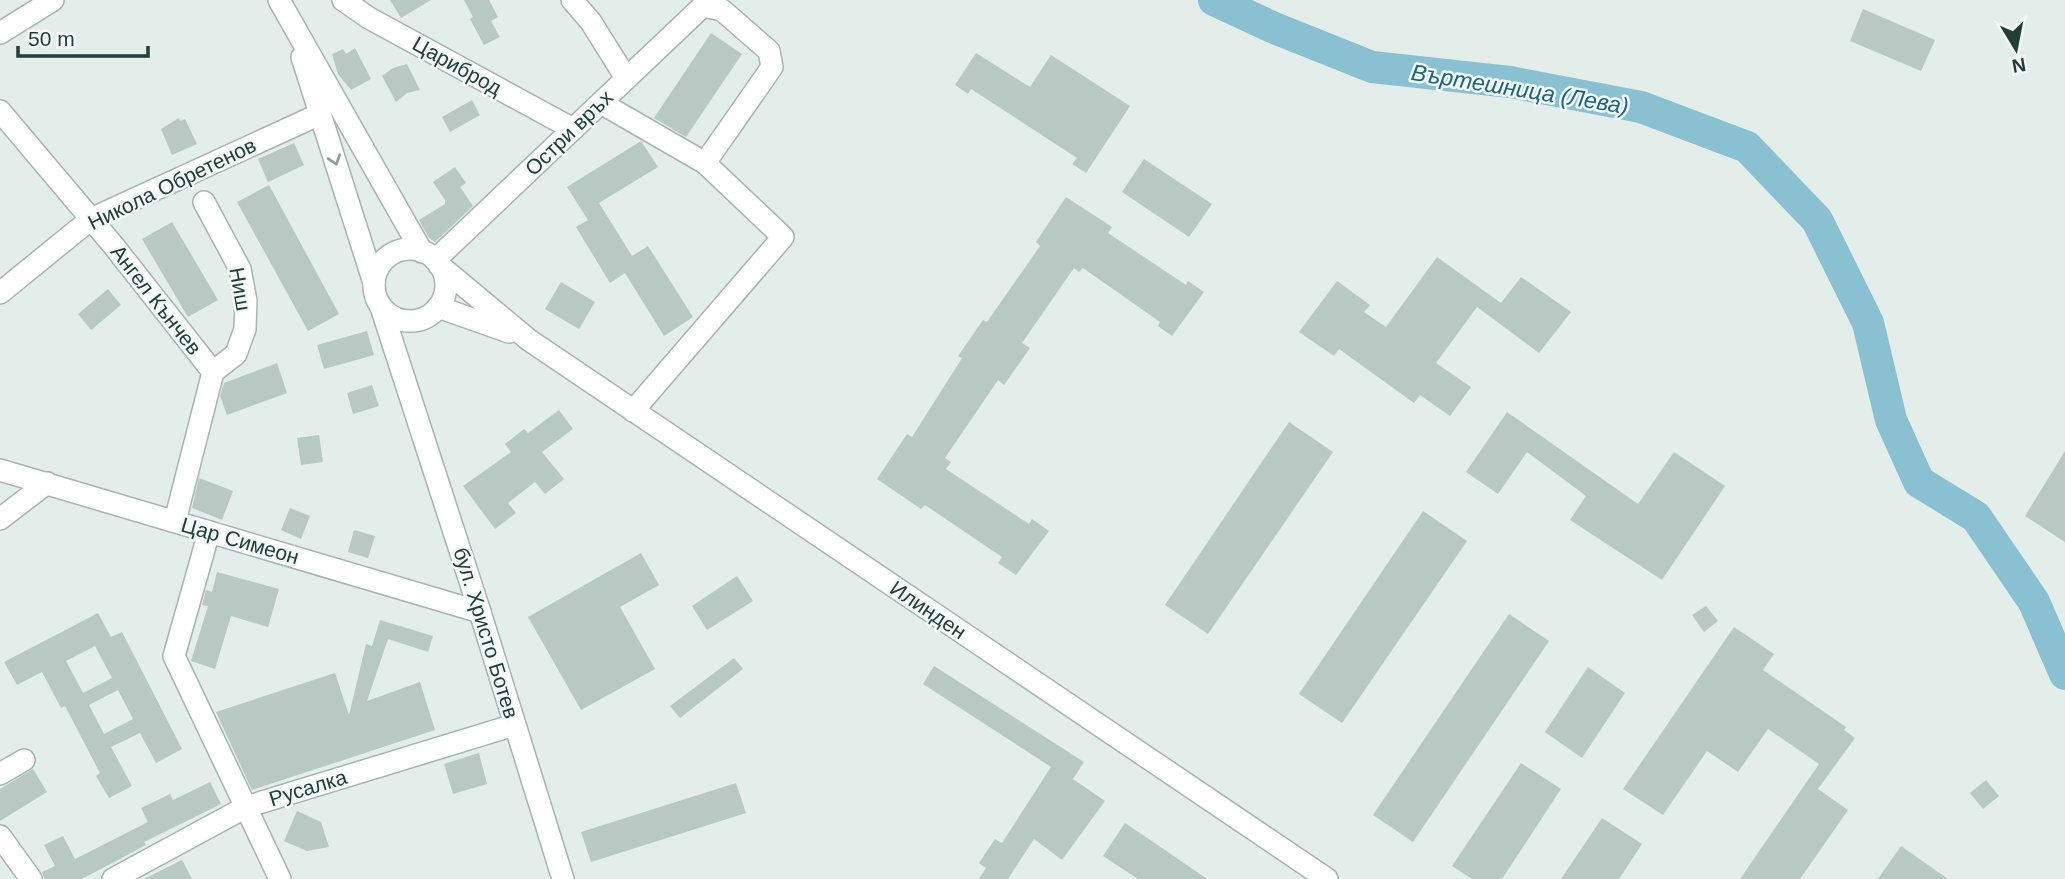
<svg xmlns="http://www.w3.org/2000/svg" width="2065" height="879" font-family="Arial,sans-serif">
	<rect width="100%" height="100%" fill="#e3ede9"/>
	<g fill="none" stroke-linecap="round" stroke-linejoin="round">
		<polyline stroke="#8ac1d2" stroke-width="32" points="1214,0 1272,27 1372,67 1510,82 1641,107 1747,147 1817,220 1868,323 1891,420 1919,482 1976,517 2034,602 2065,674"/>
	</g>
	<g fill="#b8c8c2" fill-rule="evenodd">
		<polygon points="390,0 431,0 401,18"/>
		<polygon points="464,0 489,0 498,17 491,21 500,37 484,45 470,19 473,17"/>
		<polygon points="1863,9 1935,40 1921,71 1850,41"/>
		<polygon points="711,33 742,54 686,137 654,118"/>
		<polygon points="355,48 371,79 351,90 338,74 332,54 343,49 346,54"/>
		<polygon points="976,53 1030,87 1051,55 1130,106 1086,173 1072,164 1077,158 971,89 968,94 955,85"/>
		<polygon points="407,64 420,90 407,93 396,102 382,76 393,68"/>
		<polygon points="472,100 480,115 450,132 442,117"/>
		<polygon points="179,118 180,121 185,119 197,144 172,155 161,129"/>
		<polygon points="641,141 658,167 599,203 632,256 648,246 693,317 664,336 625,273 610,283 576,227 588,220 567,187"/>
		<polygon points="294,143 304,165 268,182 258,159"/>
		<polygon points="1144,159 1212,204 1189,237 1122,192"/>
		<polygon points="455,167 466,183 460,187 473,206 435,242 429,238 419,220 445,204 445,200 433,182"/>
		<polygon points="269,185 339,314 308,331 237,202"/>
		<polygon points="1066,197 1112,227 1108,233 1186,285 1188,281 1204,292 1172,336 1158,326 1160,322 1083,268 1079,272 1074,268 1022,343 1030,348 1004,385 998,380 945,458 951,462 946,469 1029,524 1032,519 1049,531 1016,575 998,563 1002,557 925,505 921,509 877,479 907,434 912,437 962,358 958,356 983,320 987,322 1040,246 1036,242"/>
		<polygon points="172,222 218,300 188,317 142,239"/>
		<polygon points="1437,257 1501,303 1521,277 1571,312 1539,353 1477,307 1436,363 1471,387 1450,416 1420,395 1414,403 1339,349 1334,356 1299,332 1337,281 1370,305 1364,312 1386,327"/>
		<polygon points="561,282 595,302 579,329 545,309"/>
		<polygon points="108,289 121,305 91,330 78,314"/>
		<polygon points="367,331 374,355 324,369 317,345"/>
		<polygon points="277,363 287,393 227,415 220,396 224,383"/>
		<polygon points="372,385 379,406 353,414 347,393"/>
		<polygon points="559,410 573,429 542,452 564,479 545,494 535,482 508,503 516,513 495,529 463,486 511,452 505,444 524,429 528,433"/>
		<polygon points="1507,412 1638,504 1674,452 1725,486 1662,580 1570,520 1586,496 1527,452 1498,494 1466,472"/>
		<polygon points="1289,422 1333,452 1208,634 1165,605"/>
		<polygon points="319,435 323,462 301,465 297,438"/>
		<polygon points="2065,451 2065,542 2025,516"/>
		<polygon points="199,478 233,491 222,520 192,508"/>
		<polygon points="290,508 310,516 301,539 281,530"/>
		<polygon points="1423,511 1467,541 1342,723 1299,694"/>
		<polygon points="354,530 375,536 368,558 348,552"/>
		<polygon points="641,553 659,585 620,607 655,669 581,710 528,617"/>
		<polygon points="217,572 279,589 268,627 231,616 215,669 191,661 208,606 202,605 206,590 212,592"/>
		<polygon points="737,576 753,601 707,630 692,606"/>
		<polygon points="1706,606 1718,621 1704,632 1692,615"/>
		<path d="M98 613 111 637 122 632 182 749 156 763 140 733 111 747 132 786 109 798 96 776 100 773 65 706 61 708 42 672 17 685 4 662ZM95 646 112 678 83 693 66 661ZM118 690 133 719 104 734 89 705Z"/>
		<polygon points="1509,614 1549,641 1413,842 1373,815"/>
		<polygon points="380,620 433,636 428,652 388,639 367,701 420,682 435,730 252,790 216,712 335,673 349,715 366,644 372,646"/>
		<polygon points="1734,627 1774,654 1763,670 1846,727 1844,730 1855,738 1818,789 1848,810 1800,879 1740,879 1819,764 1768,729 1738,772 1707,751 1663,815 1623,789"/>
		<polygon points="734,658 743,669 680,718 670,706"/>
		<polygon points="934,666 1084,762 1073,779 1105,801 1062,860 1034,839 1008,879 979,879 986,868 979,863 995,839 1002,843 1051,767 923,684"/>
		<polygon points="1588,667 1625,693 1582,758 1545,732"/>
		<polygon points="479,753 487,784 453,794 444,764"/>
		<polygon points="1521,763 1561,789 1502,879 1472,879 1452,866"/>
		<polygon points="33,769 47,792 0,821 0,789"/>
		<polygon points="1986,780 1999,796 1983,809 1970,793"/>
		<polygon points="210,782 221,804 144,842 146,845 82,879 44,879 42,872 55,866 44,845 63,836 75,859 148,822 141,808 170,794 173,800"/>
		<polygon points="736,783 746,813 591,862 581,832"/>
		<polygon points="297,811 321,822 329,847 307,851 284,841"/>
		<polygon points="1602,818 1642,844 1619,879 1561,879"/>
		<polygon points="1125,823 1165,850 1207,879 1138,879 1103,856"/>
		<polygon points="1901,846 1948,879 1878,879"/>
		<polygon points="182,860 192,879 144,879"/>
	</g>
	<g fill="none" stroke-linecap="round" stroke-linejoin="round">
		<g stroke="#a5b5b1" stroke-width="24">
			<g id="minor">
				<polyline points="279,0 422,252"/>
				<polyline points="343,0 369,18 573,129"/>
				<polyline points="572,0 591,22 626,78"/>
				<polyline points="0,33 53,0"/>
				<polyline points="302,57 374,283"/>
				<polyline points="601,103 705,163"/>
				<polyline points="0,111 113,245 213,372 175,521"/>
				<polyline points="204,202 240,269 246,301 245,329 236,354 213,372"/>
				<circle cx="410" cy="285" r="36"/>
				<polyline points="435,260 703,6"/>
				<polyline points="439,265 529,340 1327,879"/>
				<polyline points="0,293 91,219 320,114"/>
				<polyline points="381,307 480,612 563,879"/>
				<polyline points="438,307 509,332"/>
				<polyline points="633,411 783,237 705,163 772,67 769,51 722,10 703,6"/>
				<polyline points="0,470 480,612"/>
				<polyline points="0,519 47,483"/>
				<polyline points="209,532 174,656 280,879"/>
				<polyline points="0,774 24,760"/>
				<polyline points="0,836 31,879"/>
				<polyline points="113,879 246,807 514,725"/>
			</g>
		</g>
		<use href="#minor" stroke="#fff" stroke-width="21"/>
	</g>
	<defs><path id="oneway-chevron" d="M-2-3.5L2.5 0L-2 3.5" fill="none" stroke-width="1.6" stroke-linecap="round" stroke-linejoin="round" transform="scale(1.75)"/></defs>
	<use stroke="#909e9c" href="#oneway-chevron" transform="translate(335 160) rotate(72)"/>
	<g text-anchor="middle" stroke-width="5" stroke-linejoin="round" paint-order="stroke">
		<g font-size="21" fill="#223e39" stroke="#f3f9f7">
			<text transform="translate(457 66) rotate(29)" y="7">Цариброд</text>
			<text transform="translate(569 133) rotate(-44)" y="7">Остри връх</text>
			<text transform="translate(172 184) rotate(-26)" y="7">Никола Обретенов</text>
			<text transform="translate(240 289) rotate(80)" y="7">Ниш</text>
			<text transform="translate(156 300) rotate(52)" y="7">Ангел Кънчев</text>
			<text transform="translate(240 541) rotate(16)" y="7">Цар Симеон</text>
			<text transform="translate(928 610) rotate(34)" y="7">Илинден</text>
			<text transform="translate(486 633) rotate(73)" y="7">бул. Христо Ботев</text>
			<text transform="translate(308 788) rotate(-17)" y="7">Русалка</text>
		</g>
		<g font-size="23" font-style="italic" fill="#1c647b" stroke="#f3f9f7">
			<text transform="translate(1520 89) rotate(9)" y="8">Въртешница (Лева)</text>
		</g>
	</g>
	<g transform="translate(2016 49) rotate(170)" stroke="#f3f9f7" stroke-width="5" paint-order="stroke">
	<path d="M0-5L12 26L0 18L-12 26Z" fill="#223e39"/>
	<text y="-10" font-size="19" font-weight="bold" text-anchor="middle" fill="#223e39">N</text>
	</g>
	<path d="M18 46v10h130v-10" fill="none" stroke="#223e39" stroke-width="3.5"/>
	<text x="28" y="46" font-size="21" fill="#223e39" stroke="#f3f9f7" stroke-width="5" paint-order="stroke">50 m</text>
</svg>
